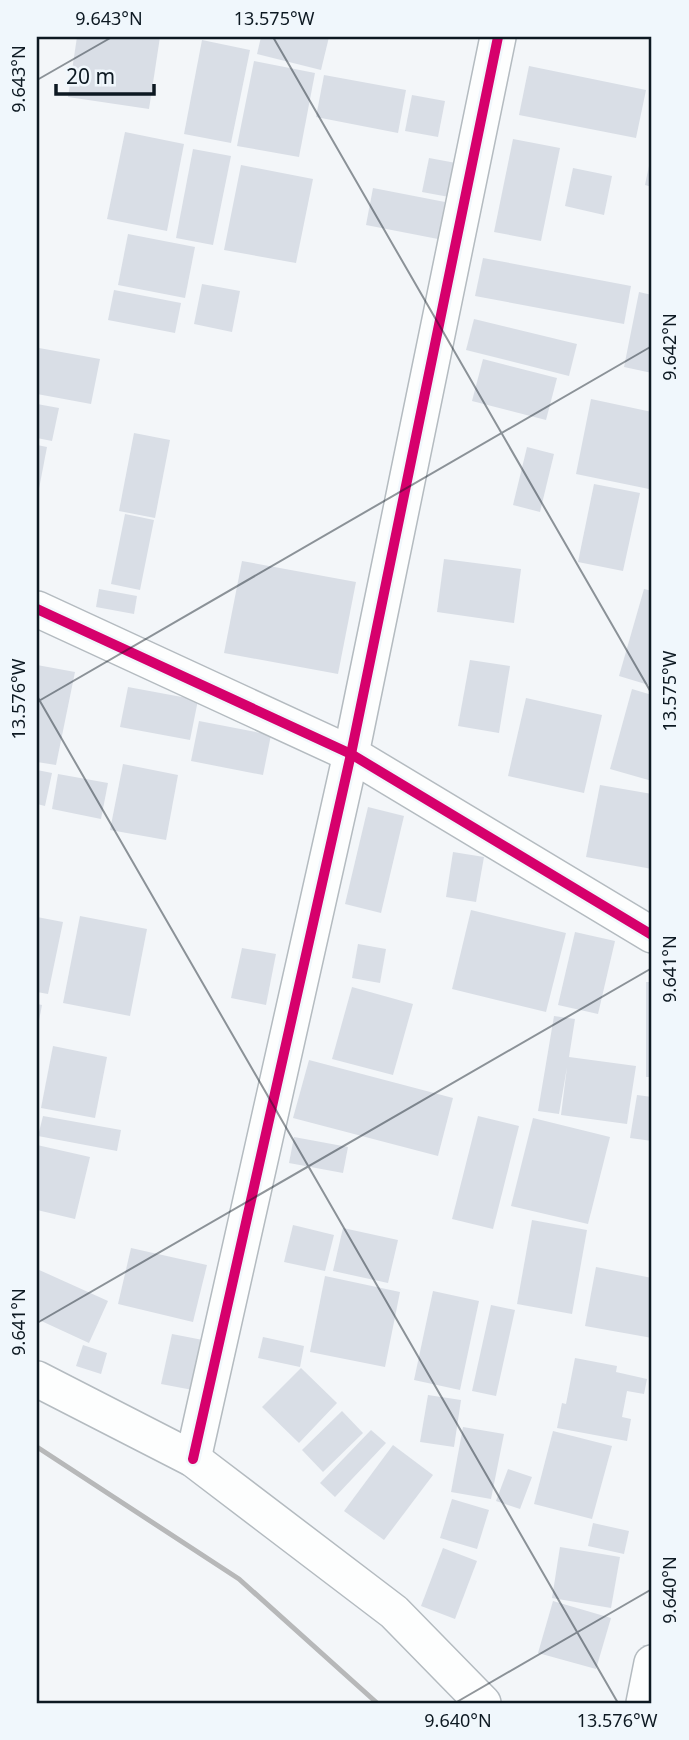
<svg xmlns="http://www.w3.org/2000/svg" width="689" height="1740" font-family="'Noto Sans',sans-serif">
	<rect width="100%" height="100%" fill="#f3f6f9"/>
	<g fill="#d9dee6">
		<polygon points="77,37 160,37 149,109 68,97"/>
		<polygon points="261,37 329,37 321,70 257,54"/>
		<polygon points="202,40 250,50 231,143 184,134"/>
		<polygon points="254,61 315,73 299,157 237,146"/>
		<polygon points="529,66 646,90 636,138 519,115"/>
		<polygon points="324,75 406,90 398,133 316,117"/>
		<polygon points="412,95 445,101 438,137 405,131"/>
		<polygon points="125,132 184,144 167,231 107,219"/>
		<polygon points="513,139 560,148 541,241 494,232"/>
		<polygon points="193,149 231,156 213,245 176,238"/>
		<polygon points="651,156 652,156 652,187 645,185"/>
		<polygon points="429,158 456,163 449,197 422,192"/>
		<polygon points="241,165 313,179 296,263 224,250"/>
		<polygon points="573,168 612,176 604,215 565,206"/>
		<polygon points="373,188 445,202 438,239 366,225"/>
		<polygon points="128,234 195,247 185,298 118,285"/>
		<polygon points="483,258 631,286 624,324 475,296"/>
		<polygon points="202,284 240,291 232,332 194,324"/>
		<polygon points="114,290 181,303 175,333 108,320"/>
		<polygon points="639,292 652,295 652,373 624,367"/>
		<polygon points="474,319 577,344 569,376 466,350"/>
		<polygon points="39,348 100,359 91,404 37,394"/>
		<polygon points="483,359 557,378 546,420 472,401"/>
		<polygon points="591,399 652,412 652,475 649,489 576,474"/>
		<polygon points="37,404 59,408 52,441 37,438"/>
		<polygon points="134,433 170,440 155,518 119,511"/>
		<polygon points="37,445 47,447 38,494 37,494"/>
		<polygon points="527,447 554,454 540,512 513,505"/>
		<polygon points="594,484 640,493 623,571 578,562"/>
		<polygon points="125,514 154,520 140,590 111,584"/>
		<polygon points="444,559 521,569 514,623 437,612"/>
		<polygon points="242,561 356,582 338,674 224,653"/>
		<polygon points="99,589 137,596 134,614 96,607"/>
		<polygon points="644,589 652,591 652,686 619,676"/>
		<polygon points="470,660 510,666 499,733 458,726"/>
		<polygon points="37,665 75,672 56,765 37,762"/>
		<polygon points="128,687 198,700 190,740 120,727"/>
		<polygon points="632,689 652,695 652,781 610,769"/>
		<polygon points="526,698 602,715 584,793 508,776"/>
		<polygon points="199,721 271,735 263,775 191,761"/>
		<polygon points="123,764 178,775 166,840 110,830"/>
		<polygon points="37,770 52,773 45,806 37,804"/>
		<polygon points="58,774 108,783 101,819 52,809"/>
		<polygon points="600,785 652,794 652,869 586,857"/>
		<polygon points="368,807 404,816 381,913 345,904"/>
		<polygon points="453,852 484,857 476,902 446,897"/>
		<polygon points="471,910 566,933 546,1012 452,989"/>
		<polygon points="80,916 147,929 130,1016 63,1003"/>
		<polygon points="37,917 63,922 48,994 37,992"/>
		<polygon points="575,932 615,941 598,1014 558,1005"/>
		<polygon points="358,944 386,949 380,983 352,978"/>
		<polygon points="242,948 276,954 266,1005 231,998"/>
		<rect x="646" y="982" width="6" height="95"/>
		<polygon points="352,987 413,1004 393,1075 332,1059"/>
		<polygon points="37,1004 42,1005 38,1026 37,1026"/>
		<polygon points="554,1016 575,1019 569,1057 636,1066 627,1124 561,1115 567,1067 559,1114 538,1111"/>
		<polygon points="53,1046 107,1057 95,1118 41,1108"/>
		<polygon points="309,1060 453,1098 438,1156 293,1118"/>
		<polygon points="637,1095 652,1097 652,1141 630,1138"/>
		<polygon points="43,1116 121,1130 117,1151 38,1136"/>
		<polygon points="478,1116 519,1126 493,1229 452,1219"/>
		<polygon points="533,1118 610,1137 588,1224 511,1206"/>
		<polygon points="294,1137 348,1147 343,1173 289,1163"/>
		<polygon points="37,1145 90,1157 75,1219 37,1210"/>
		<polygon points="532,1220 587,1230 572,1314 517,1304"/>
		<polygon points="293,1225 334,1235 325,1271 284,1262"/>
		<polygon points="343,1228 398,1240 388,1283 333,1271"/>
		<polygon points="131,1248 207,1265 193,1322 118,1304"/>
		<polygon points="596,1267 652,1278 652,1338 585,1326"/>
		<polygon points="37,1269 108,1301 89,1343 37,1319"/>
		<polygon points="325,1276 400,1292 385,1367 310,1352"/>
		<polygon points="433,1291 479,1301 460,1390 414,1380"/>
		<polygon points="491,1305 515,1310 496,1396 472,1391"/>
		<polygon points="172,1334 208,1341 198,1391 161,1384"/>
		<polygon points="263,1337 304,1346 300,1367 258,1358"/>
		<polygon points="83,1345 107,1353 101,1374 76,1366"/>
		<polygon points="575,1358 617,1366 616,1372 647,1379 644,1394 627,1391 622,1417 631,1419 627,1441 557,1428 562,1403 566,1404"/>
		<polygon points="301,1368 337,1403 299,1443 262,1407"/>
		<polygon points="428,1395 461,1400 454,1447 420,1442"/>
		<polygon points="342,1411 363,1433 323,1472 302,1450"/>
		<polygon points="463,1427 504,1434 491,1499 451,1492"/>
		<polygon points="371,1430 386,1443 335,1497 320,1483"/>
		<polygon points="553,1431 612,1446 592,1519 534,1504"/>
		<polygon points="393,1445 433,1475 384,1540 344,1511"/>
		<polygon points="508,1469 532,1477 520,1509 496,1501"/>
		<polygon points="452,1499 489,1510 477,1549 440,1538"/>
		<polygon points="593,1523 629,1531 624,1554 588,1546"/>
		<polygon points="560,1547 620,1557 611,1608 552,1598"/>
		<polygon points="443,1548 477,1561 455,1619 421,1606"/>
		<polygon points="553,1601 611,1618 596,1669 538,1653"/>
	</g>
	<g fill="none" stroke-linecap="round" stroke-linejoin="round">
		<g stroke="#b4bbc0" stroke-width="38">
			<g id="minor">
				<polyline points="37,609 351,754 652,935"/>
				<polyline points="37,1379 193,1459 394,1612 483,1703"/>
				<polyline points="193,1459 351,754 498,37"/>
				<polyline points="644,1703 652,1663"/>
			</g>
		</g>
		<use href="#minor" stroke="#fdfefe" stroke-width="35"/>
		<polyline stroke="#b7b8b9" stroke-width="5" points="37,1447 239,1579 377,1703"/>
		<g stroke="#f0f7fc" stroke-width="15">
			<g id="cycleway">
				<polyline points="37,609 351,754 652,935"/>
				<polyline points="193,1459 351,754 498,37"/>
			</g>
		</g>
		<use href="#cycleway" stroke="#d6006c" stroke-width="10"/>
	</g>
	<path fill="none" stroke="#0d1922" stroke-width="2" stroke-opacity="0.45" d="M273 37 652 694M37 80 112 37M37 696 618 1703M37 702 652 346M37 1323 652 968M455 1703 652 1589"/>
	<rect width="689" height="1740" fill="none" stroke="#f0f7fc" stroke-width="77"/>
	<path d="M56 84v10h98v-10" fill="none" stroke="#0d1922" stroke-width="3.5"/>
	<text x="66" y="84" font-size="21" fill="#0d1922" stroke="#f0f7fc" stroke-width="5" paint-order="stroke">20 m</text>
	<rect x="38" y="38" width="612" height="1664" fill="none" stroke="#0d1922" stroke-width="2.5"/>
	<g font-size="18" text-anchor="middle" fill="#0d1922">
		<text x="109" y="25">9.643°N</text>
		<text x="274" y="25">13.575°W</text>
		<text transform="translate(19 79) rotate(-90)" y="6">9.643°N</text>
		<text transform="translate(670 347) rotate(-90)" y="6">9.642°N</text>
		<text transform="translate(670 691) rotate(-90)" y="6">13.575°W</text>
		<text transform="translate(19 699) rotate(-90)" y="6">13.576°W</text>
		<text transform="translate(670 969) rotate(-90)" y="6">9.641°N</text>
		<text transform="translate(19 1322) rotate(-90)" y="6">9.641°N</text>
		<text transform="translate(670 1590) rotate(-90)" y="6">9.640°N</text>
		<text x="458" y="1727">9.640°N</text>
		<text x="617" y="1727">13.576°W</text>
	</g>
</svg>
